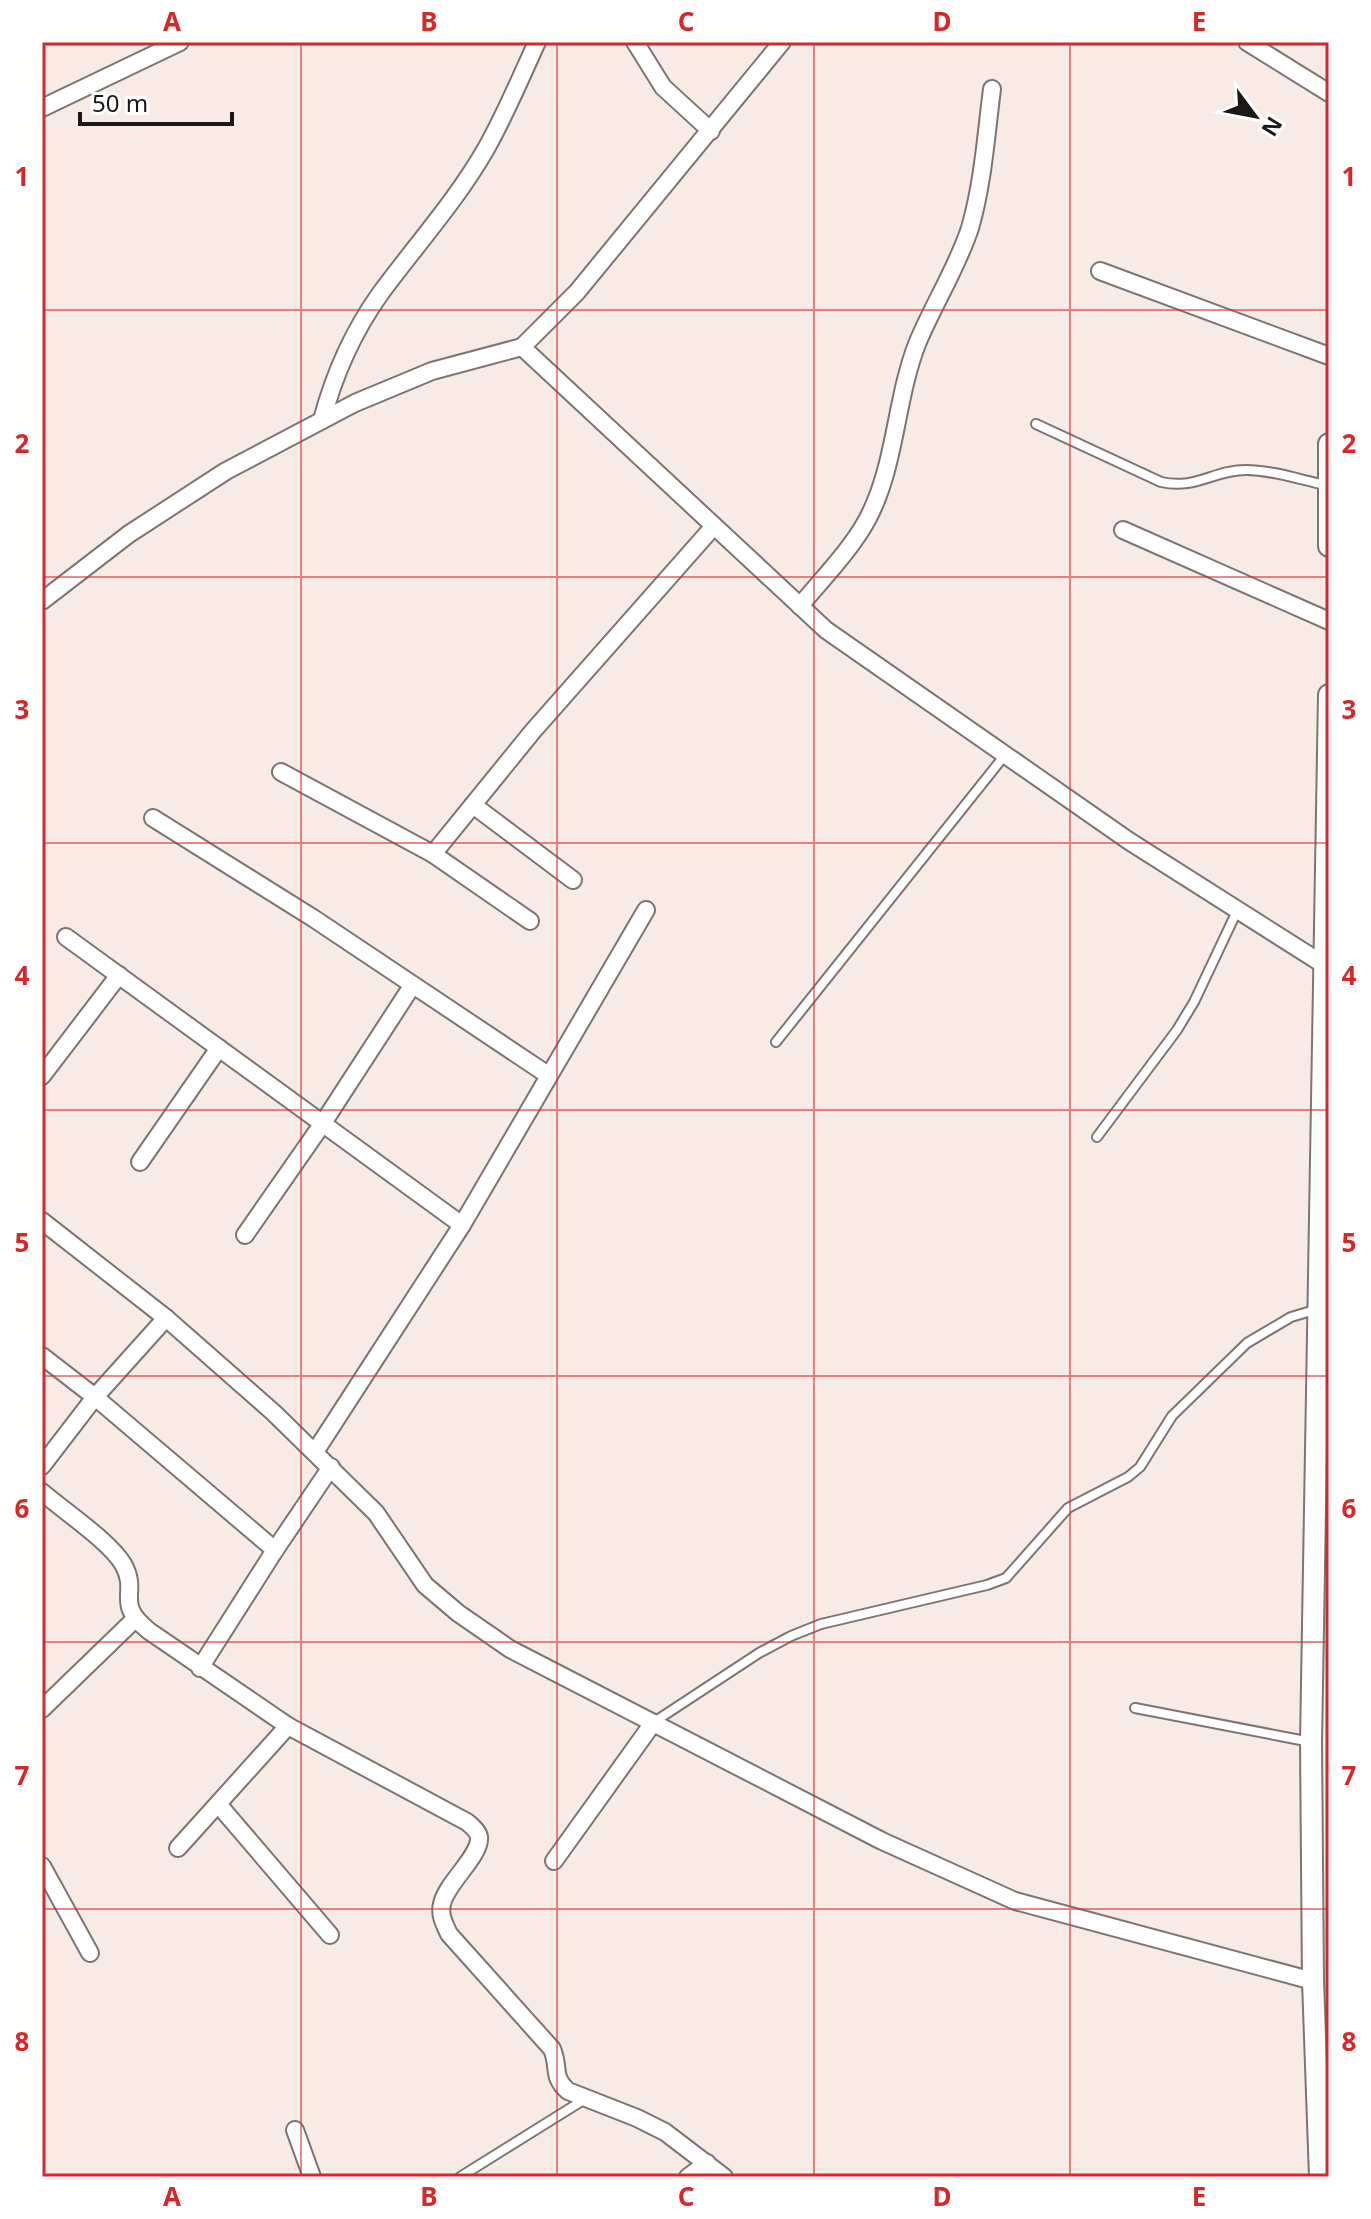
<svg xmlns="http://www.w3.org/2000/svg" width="1371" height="2219" font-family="'Noto Sans',sans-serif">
	<rect width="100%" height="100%" fill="#f8ebe6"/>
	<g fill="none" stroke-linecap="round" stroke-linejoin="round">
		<g stroke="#7f7470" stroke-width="12">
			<g id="service">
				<path d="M1036 424 1161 482C1196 490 1213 470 1246 470 1272 470 1301 480 1326 485"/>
				<polyline points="776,1042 1005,755"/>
				<polyline points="1097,1137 1177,1030 1194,1002 1238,909"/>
				<polyline points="1135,1708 1311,1742"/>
				<polyline points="654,1722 759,1653 791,1636 821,1624 987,1585 1006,1578 1068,1508 1128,1477 1140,1467 1172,1416 1247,1343 1291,1317 1318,1309"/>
				<polyline points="460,2177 585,2099"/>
			</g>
		</g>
		<g stroke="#7f7470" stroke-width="20">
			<g id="minor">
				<polyline points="635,42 663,87 711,131"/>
				<polyline points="1247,42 1329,93"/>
				<polyline points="42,108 180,42"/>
				<polyline points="1100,271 1329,356"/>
				<polyline points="522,347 577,292 782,42"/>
				<path d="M322 420C334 375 353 332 380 294 416 245 457 200 487 147 506 113 521 77 537 42"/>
				<polyline points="1123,530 1329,621"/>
				<polyline points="42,601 129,534 226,471 355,403 432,371 522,347 826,630 1129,841 1329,968"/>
				<path d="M800 606C822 579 850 551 867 520 896 466 895 401 917 344 933 305 957 268 970 228 983 183 986 136 992 89"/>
				<polyline points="281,772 433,854 530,921"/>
				<polyline points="473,805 573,880"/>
				<polyline points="153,818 313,918 548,1075"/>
				<polyline points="433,854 533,731 714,526"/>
				<polyline points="66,937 462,1225"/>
				<polyline points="42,1076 119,975"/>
				<polyline points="140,1162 219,1048"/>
				<polyline points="42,1221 166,1318 274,1413 376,1513 425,1585 458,1613 510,1649 882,1841 1015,1901 1313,1981"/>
				<polyline points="245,1235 323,1123 412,986"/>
				<polyline points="42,1356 95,1397 275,1550"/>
				<polyline points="315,1452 462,1225 646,910"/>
				<polyline points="42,1466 95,1397 166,1318"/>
				<path d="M42 1492C64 1511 109 1541 123 1564 140 1594 113 1602 149 1631L288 1726 467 1822C472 1826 478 1831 479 1837 481 1856 446 1883 442 1904 439 1915 445 1925 449 1934L552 2049C560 2067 551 2076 568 2091L637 2118 665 2132 724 2177"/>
				<polyline points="200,1668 275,1550 331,1467"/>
				<polyline points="42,1709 135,1619"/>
				<polyline points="218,1804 330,1935"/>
				<polyline points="178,1848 288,1726"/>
				<polyline points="554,1861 653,1723"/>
				<polyline points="42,1866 90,1953"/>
				<polyline points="295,2130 312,2177"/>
				<polyline points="688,2177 707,2163"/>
			</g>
		</g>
		<g stroke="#7f7470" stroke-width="24">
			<g id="tertiary">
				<polyline points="1329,444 1329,546"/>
				<polyline points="1320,2177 1313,1981 1311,1742 1329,695"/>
			</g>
		</g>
		<use href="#service" stroke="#fff" stroke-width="8"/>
		<use href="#minor" stroke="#fff" stroke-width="16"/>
		<use href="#tertiary" stroke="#fff" stroke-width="20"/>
	</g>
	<path fill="none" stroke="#d62828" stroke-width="2" stroke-opacity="0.55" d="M301 42V2177M557 42V2177M814 42V2177M1070 42V2177M42 310H1329M42 577H1329M42 843H1329M42 1110H1329M42 1376H1329M42 1642H1329M42 1909H1329"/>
	<rect width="1371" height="2219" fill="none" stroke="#ffffff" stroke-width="88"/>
	<g transform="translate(1255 116) rotate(122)" stroke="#ffffff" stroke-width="6" paint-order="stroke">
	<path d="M0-6L14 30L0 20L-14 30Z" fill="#1c1816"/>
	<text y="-12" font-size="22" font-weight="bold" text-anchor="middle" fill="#1c1816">N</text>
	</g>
	<path d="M80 112v12h152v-12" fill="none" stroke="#1c1816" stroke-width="4"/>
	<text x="92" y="112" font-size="24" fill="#1c1816" stroke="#ffffff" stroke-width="6" paint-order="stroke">50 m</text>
	<rect x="44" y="44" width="1283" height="2131" fill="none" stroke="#d62828" stroke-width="3"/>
	<g font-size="26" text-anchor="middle" font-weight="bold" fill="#d62828">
		<text x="172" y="31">A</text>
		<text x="429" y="31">B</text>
		<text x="686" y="31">C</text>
		<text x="942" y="31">D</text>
		<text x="1199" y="31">E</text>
		<text x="22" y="186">1</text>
		<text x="1349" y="186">1</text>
		<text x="22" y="453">2</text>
		<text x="1349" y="453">2</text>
		<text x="22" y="719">3</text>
		<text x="1349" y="719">3</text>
		<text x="22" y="985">4</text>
		<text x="1349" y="985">4</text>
		<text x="22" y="1252">5</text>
		<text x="1349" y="1252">5</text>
		<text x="22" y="1518">6</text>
		<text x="1349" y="1518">6</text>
		<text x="22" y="1785">7</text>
		<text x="1349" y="1785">7</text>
		<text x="22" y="2051">8</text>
		<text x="1349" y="2051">8</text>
		<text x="172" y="2206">A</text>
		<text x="429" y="2206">B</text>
		<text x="686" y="2206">C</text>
		<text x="942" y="2206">D</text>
		<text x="1199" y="2206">E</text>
	</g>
</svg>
